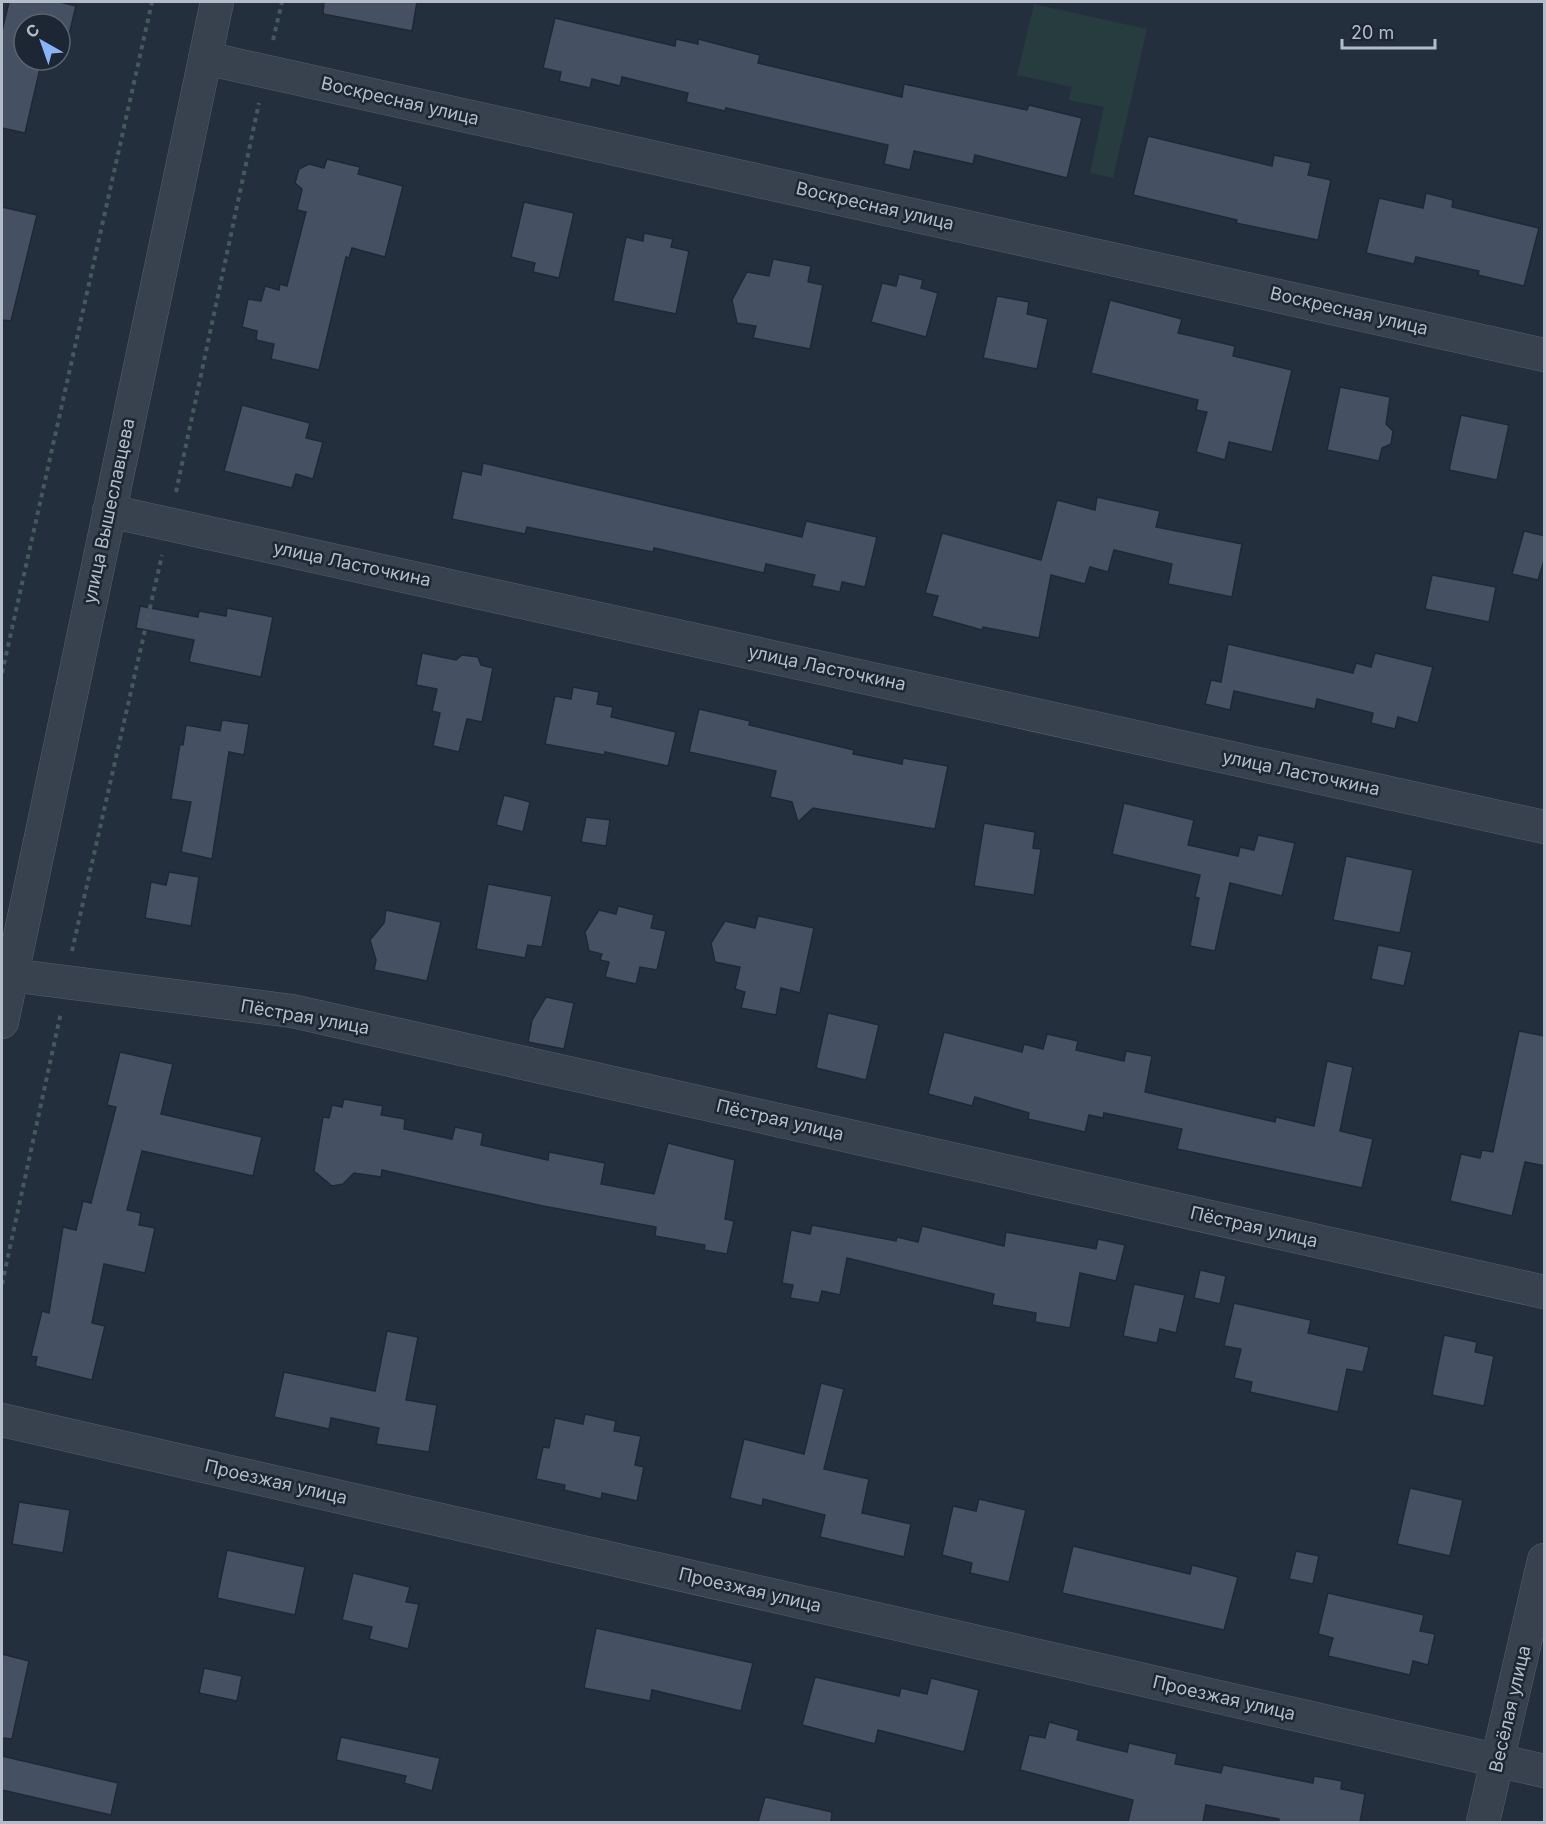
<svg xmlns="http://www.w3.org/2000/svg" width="1546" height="1824" font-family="Inter,sans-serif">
	<rect width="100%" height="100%" fill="#242f3e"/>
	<polygon fill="#263c3f" points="1034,4 1147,29 1113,178 1090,173 1104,107 1069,100 1072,87 1017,75"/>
	<g fill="#455162" stroke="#1f2835" stroke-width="1.5">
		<polygon points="9,2 60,2 76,6 67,43 60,41 60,24 24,24 24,60 42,60 25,133 2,128 2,31"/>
		<polygon points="324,2 417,2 412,31 323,14"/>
		<polygon points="555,18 675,46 676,39 698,44 698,39 760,55 758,63 902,97 904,84 1027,110 1029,105 1082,118 1067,178 975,155 973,164 914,151 910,170 884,164 888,145 726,108 725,111 686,102 688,93 622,77 620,86 592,79 590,88 559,81 561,72 543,68"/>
		<polygon points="1148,136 1272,166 1274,155 1311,163 1308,175 1331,180 1318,240 1236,223 1237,220 1133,195"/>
		<polygon points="327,159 360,167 358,174 403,186 385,257 352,248 349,258 346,257 319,370 271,359 274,344 256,340 257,331 242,327 248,299 261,301 265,286 279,290 280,284 287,286 306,212 297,210 302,189 295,183 299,169 309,164 324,168"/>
		<polygon points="1426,193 1453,200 1452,207 1539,228 1524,286 1478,275 1479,271 1416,257 1414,264 1366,253 1379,198 1423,208"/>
		<polygon points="524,202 574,213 559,278 533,272 535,263 511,257"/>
		<polygon points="2,207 37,215 11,321 2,320"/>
		<polygon points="644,233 673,239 671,247 689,251 676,314 613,301 626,237 643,241"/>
		<polygon points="773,259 811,266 808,282 823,285 810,349 753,338 756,326 737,323 732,300 747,272 769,276"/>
		<polygon points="899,274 923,280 921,288 938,293 926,337 871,322 882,283 896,286"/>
		<polygon points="997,296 1029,302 1027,314 1048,319 1037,369 983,358"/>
		<polygon points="1110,300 1182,319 1178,333 1235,346 1233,356 1292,370 1272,452 1229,442 1225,460 1196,452 1207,412 1196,410 1198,400 1091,373"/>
		<polygon points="1340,387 1390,397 1386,424 1393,431 1391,444 1382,448 1379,461 1327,450"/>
		<polygon points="242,405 310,423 306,438 323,442 313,479 296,474 292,488 224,471"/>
		<polygon points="1461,415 1509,425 1497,480 1449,470"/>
		<polygon points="483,463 802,537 806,521 877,537 865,587 842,582 840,592 812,586 815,575 766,564 764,573 654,548 653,552 527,527 525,534 452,519 462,471 481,475"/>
		<polygon points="1097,497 1160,511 1156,527 1242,544 1232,597 1168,584 1172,564 1114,550 1108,572 1090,567 1085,584 1051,575 1039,638 983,627 982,630 932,616 938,596 925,593 942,533 1041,560 1057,500 1095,510"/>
		<polygon points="1524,531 1545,536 1545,557 1538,580 1512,574"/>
		<polygon points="1432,575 1496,587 1489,622 1425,609"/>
		<polygon points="140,606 198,617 199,611 226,616 227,608 273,617 261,677 189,662 194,640 136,628"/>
		<polygon points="1228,644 1353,673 1356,663 1371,667 1375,653 1433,667 1418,723 1398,717 1395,729 1371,723 1373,713 1317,699 1315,709 1234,691 1230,710 1205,704 1211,680 1221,682"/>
		<polygon points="422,653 456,660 462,655 478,657 481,665 493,668 482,722 467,719 459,752 433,746 440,713 432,711 437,689 416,685"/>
		<polygon points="573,687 599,692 597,704 613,707 611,717 676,732 668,766 605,752 604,755 545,744 555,696 571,699"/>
		<polygon points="699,709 750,721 749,725 854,750 853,754 902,764 903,758 948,766 935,829 813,808 798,822 792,802 770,797 776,771 689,752"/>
		<polygon points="222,720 249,724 244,755 229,752 212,859 181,852 191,802 171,799 180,744 183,745 186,725 220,731"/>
		<polygon points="504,795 530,802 523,832 496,825"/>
		<polygon points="1124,803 1194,820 1188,845 1238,856 1240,847 1254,850 1258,835 1295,843 1282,896 1230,883 1215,951 1190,946 1199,898 1195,897 1200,875 1112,854"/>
		<polygon points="586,817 610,820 606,846 581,842"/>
		<polygon points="984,823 1035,832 1033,848 1041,849 1034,895 974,886"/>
		<polygon points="1346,856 1413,870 1400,933 1333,920"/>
		<polygon points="169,872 199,877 191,926 145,918 151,882 166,885"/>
		<polygon points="488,884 552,896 542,947 528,945 525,958 476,949"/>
		<polygon points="618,906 654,915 651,928 666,931 657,970 640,967 636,984 605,977 609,962 600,960 602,954 589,951 585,932 599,910 616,914"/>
		<polygon points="386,910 441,922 427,981 374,970 376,960 370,940 384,923"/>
		<polygon points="758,916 814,928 800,993 781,988 776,1015 741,1008 745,992 735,989 740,967 715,962 711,943 725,921 755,928"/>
		<polygon points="1378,945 1412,952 1404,986 1371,979"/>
		<polygon points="546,997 574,1003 564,1049 528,1042 532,1020"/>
		<polygon points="828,1013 879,1025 866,1080 816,1068"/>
		<polygon points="1519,1031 1545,1036 1545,1166 1525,1162 1512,1216 1450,1201 1461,1154 1480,1158 1482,1150 1493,1152"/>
		<polygon points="944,1032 1022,1052 1024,1044 1043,1049 1047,1034 1078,1041 1076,1050 1124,1061 1126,1051 1152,1056 1145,1092 1275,1122 1276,1117 1314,1126 1327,1061 1353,1067 1340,1131 1373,1139 1362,1188 1177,1149 1182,1129 1104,1113 1103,1118 1089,1115 1085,1132 1028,1119 1029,1113 975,1097 972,1106 928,1094"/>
		<polygon points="120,1052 173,1064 161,1114 262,1137 253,1176 142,1151 127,1210 141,1213 139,1225 155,1228 145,1273 104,1264 92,1323 105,1326 92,1380 35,1366 37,1357 31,1356 42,1311 49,1313 63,1227 76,1230 83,1201 91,1203 116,1107 107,1105"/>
		<polygon points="344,1099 383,1106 381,1115 405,1119 404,1129 452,1139 455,1127 483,1133 481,1145 548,1160 549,1152 605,1163 601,1184 654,1194 668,1143 735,1160 725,1219 734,1221 727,1254 704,1250 705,1245 655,1236 656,1227 543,1206 382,1170 381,1177 354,1173 343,1184 332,1186 314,1171 323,1117 329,1118 332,1105 342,1107"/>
		<polygon points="812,1225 896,1241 897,1237 918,1242 922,1226 1004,1246 1006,1232 1096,1249 1098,1239 1125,1245 1116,1281 1080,1273 1070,1328 1035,1322 1036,1313 992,1305 994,1294 847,1258 840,1295 822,1291 819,1303 790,1298 793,1285 782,1283 791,1230 810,1234"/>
		<polygon points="1200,1270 1226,1276 1220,1304 1194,1298"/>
		<polygon points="1134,1284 1185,1295 1176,1333 1160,1329 1157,1343 1123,1336"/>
		<polygon points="1234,1303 1311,1320 1308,1333 1369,1347 1363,1372 1347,1369 1338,1412 1250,1392 1252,1382 1234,1378 1241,1349 1224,1346"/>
		<polygon points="387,1331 418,1337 406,1400 437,1405 429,1452 376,1444 379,1428 331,1418 329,1429 274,1417 284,1372 375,1391"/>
		<polygon points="1444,1335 1477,1342 1475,1352 1494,1356 1484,1406 1432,1395"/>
		<polygon points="821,1383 844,1389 824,1469 869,1479 862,1513 911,1524 904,1557 820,1537 825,1515 763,1499 762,1506 730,1498 744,1439 804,1454"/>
		<polygon points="585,1414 616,1421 614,1431 641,1436 635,1465 644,1467 637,1501 602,1493 601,1499 564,1490 565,1485 536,1479 543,1447 549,1448 555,1418 583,1424"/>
		<polygon points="1410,1488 1463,1500 1450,1556 1397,1544"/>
		<polygon points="979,1499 1026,1510 1009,1582 970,1573 972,1563 942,1555 953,1506 976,1511"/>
		<polygon points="19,1502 70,1510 63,1553 12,1544"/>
		<polygon points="1073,1546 1190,1574 1192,1565 1238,1577 1224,1630 1062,1593"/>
		<polygon points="227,1550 305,1567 295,1615 217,1598"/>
		<polygon points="1296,1551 1319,1556 1313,1584 1289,1579"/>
		<polygon points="353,1573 410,1587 406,1602 419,1604 408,1649 369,1639 372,1627 342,1620"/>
		<polygon points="1328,1593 1424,1615 1420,1631 1435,1634 1428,1665 1413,1661 1410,1675 1328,1656 1333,1638 1318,1634"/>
		<polygon points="596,1628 753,1663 741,1711 652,1690 650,1701 584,1688"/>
		<polygon points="2,1654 29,1661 12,1739 2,1738"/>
		<polygon points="204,1668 242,1676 237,1701 199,1693"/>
		<polygon points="815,1677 899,1696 901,1688 927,1694 931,1678 979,1690 964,1752 878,1730 875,1744 802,1725"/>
		<polygon points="1049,1722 1079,1730 1077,1740 1127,1752 1129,1743 1177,1754 1175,1764 1221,1773 1223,1765 1313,1783 1314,1776 1342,1781 1341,1789 1365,1794 1360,1822 1279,1822 1279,1819 1206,1805 1203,1822 1128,1822 1133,1800 1020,1770 1029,1735 1045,1738"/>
		<polygon points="341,1737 440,1758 432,1791 404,1783 406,1776 336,1760"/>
		<polygon points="2,1756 118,1783 111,1815 2,1790"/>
		<polygon points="765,1797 832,1812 831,1822 758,1822"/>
	</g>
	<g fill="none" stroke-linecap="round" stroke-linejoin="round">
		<g stroke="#565f6c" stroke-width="34">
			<g id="minor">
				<polyline points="205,58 1544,355"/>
				<polyline points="109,511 1544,827"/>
				<polyline points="10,975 292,1011 1544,1292"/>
				<polyline points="2,1420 1544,1771"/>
				<polyline points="1483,1822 1544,1560"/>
			</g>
		</g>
		<g stroke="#565f6c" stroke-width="34">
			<polyline id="tertiary" points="2,1022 217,2"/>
		</g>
		<g stroke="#44595c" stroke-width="4" stroke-dasharray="4.5 4.5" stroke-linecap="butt">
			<polyline points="273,40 282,2"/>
			<polyline points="176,492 259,103"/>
			<polyline points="2,673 152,2"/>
			<polyline points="72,951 162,555"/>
			<polyline points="2,1284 61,1012"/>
		</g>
		<use href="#minor" stroke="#38414e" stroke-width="33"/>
		<use href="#tertiary" stroke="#38414e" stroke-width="33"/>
	</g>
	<g text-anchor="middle" stroke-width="5" stroke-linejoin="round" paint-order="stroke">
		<g font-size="18" fill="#b4bcc9" stroke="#1d2633">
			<text transform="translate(400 101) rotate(13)" y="6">Воскресная улица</text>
			<text transform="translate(875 206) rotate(13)" y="6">Воскресная улица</text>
			<text transform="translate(1349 311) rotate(13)" y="6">Воскресная улица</text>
			<text transform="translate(109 511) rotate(-78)" y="6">улица Вышеславцева</text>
			<text transform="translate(352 564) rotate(12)" y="6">улица Ласточкина</text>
			<text transform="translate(827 668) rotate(12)" y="6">улица Ласточкина</text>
			<text transform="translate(1301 773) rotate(12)" y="6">улица Ласточкина</text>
			<text transform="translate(305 1017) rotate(10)" y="6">Пёстрая улица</text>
			<text transform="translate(780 1120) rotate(13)" y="6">Пёстрая улица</text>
			<text transform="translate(1254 1227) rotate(13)" y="6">Пёстрая улица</text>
			<text transform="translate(276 1482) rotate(13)" y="6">Проезжая улица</text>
			<text transform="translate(750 1590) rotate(13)" y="6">Проезжая улица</text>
			<text transform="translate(1224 1698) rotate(13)" y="6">Проезжая улица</text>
			<text transform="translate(1510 1709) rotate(-77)" y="6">Весёлая улица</text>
		</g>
	</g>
	<rect width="1546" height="1824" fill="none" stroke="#b4bcc9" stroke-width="6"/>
	<g transform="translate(42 42) rotate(320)"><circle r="28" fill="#1d2633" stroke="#59626f" stroke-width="1.5"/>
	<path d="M0-4.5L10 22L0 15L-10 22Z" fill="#8ab4f8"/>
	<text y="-9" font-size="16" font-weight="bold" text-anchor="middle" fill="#b4bcc9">С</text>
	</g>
	<path d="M1342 39v9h93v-9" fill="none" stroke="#b4bcc9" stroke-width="3"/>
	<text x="1351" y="39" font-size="18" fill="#b4bcc9" stroke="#1d2633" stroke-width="4.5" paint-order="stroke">20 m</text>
</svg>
